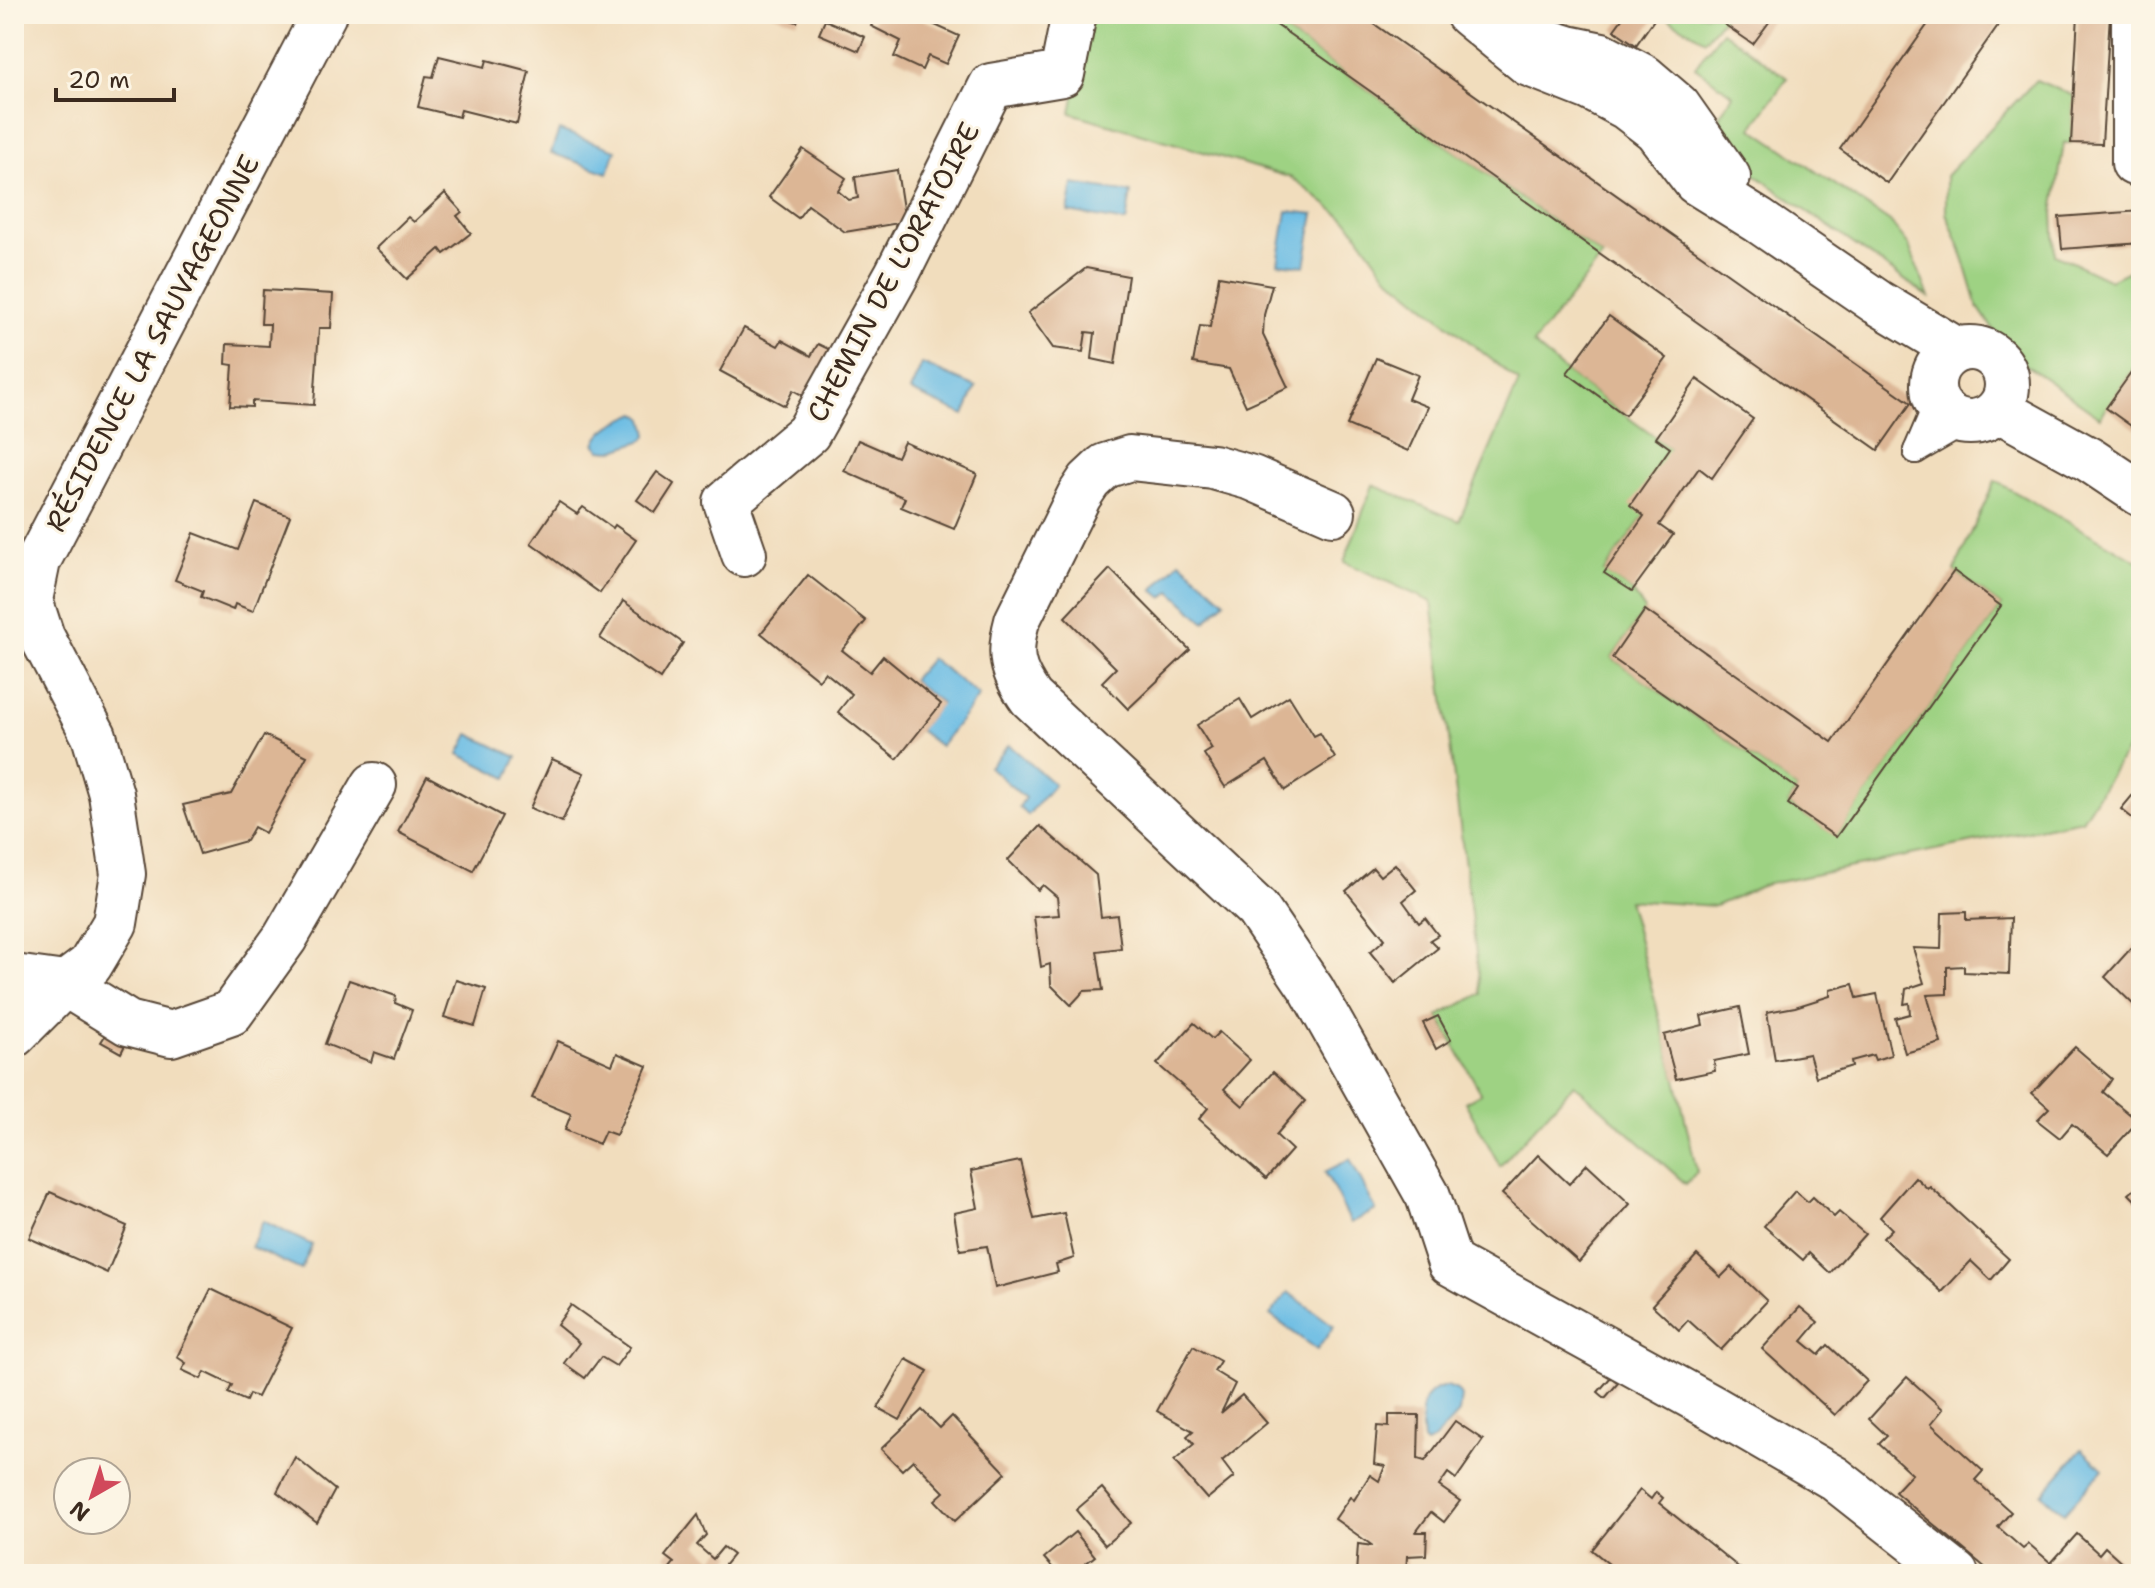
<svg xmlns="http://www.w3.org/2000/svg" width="2155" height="1588" font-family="'Shantell Sans',sans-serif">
	<rect width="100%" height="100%" fill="#fcf5e5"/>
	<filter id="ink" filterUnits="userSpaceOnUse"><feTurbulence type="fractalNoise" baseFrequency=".0125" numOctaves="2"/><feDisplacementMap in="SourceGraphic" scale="16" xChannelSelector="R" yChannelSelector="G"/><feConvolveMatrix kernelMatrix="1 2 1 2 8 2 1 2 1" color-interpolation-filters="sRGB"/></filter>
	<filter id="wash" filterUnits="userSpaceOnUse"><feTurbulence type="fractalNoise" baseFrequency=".006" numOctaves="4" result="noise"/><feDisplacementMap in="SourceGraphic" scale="32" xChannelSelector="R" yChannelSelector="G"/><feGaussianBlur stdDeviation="1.8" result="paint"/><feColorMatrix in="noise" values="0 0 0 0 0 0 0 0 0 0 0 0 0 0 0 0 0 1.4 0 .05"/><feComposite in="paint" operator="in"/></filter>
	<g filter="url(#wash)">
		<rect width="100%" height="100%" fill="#f1ddbd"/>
		<g fill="#9ed283" stroke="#6c7e50" stroke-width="2">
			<polygon points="1089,14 1261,14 1603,256 1533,344 1567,373 1670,448 1644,516 1604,572 1632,591 1645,610 1612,658 1798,789 1788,804 1836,836 2001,606 1954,571 1995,481 2138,561 2141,557 2141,727 2082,820 1764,885 1715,906 1628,900 1676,1079 1697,1172 1686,1184 1574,1084 1500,1166 1465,1102 1481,1093 1438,1016 1481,994 1432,602 1344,562 1373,485 1459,521 1519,382 1387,275 1349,222 1292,178 1071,113"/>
			<polygon points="1660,14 1727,14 1705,40"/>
			<polygon points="1722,31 1787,78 1752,128 1890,222 1909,246 1929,297 1750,171 1729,143 1719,116 1733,95 1695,67"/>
			<polygon points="2036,80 2074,96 2071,143 2064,143 2053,213 2055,254 2110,280 2141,265 2141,359 2100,417 2009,353 1978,307 1961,250 1946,213 1946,176"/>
		</g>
		<g fill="#68bbe4" stroke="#527281" stroke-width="2">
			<polygon points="559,130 616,150 608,173 551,153"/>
			<polygon points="1073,184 1131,193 1126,222 1068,212"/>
			<polygon points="1287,211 1314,214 1305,266 1278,263"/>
			<polygon points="922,364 976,387 964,415 910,391"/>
			<path d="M637 413 644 419 648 434 644 440 612 451 601 450 595 444C603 426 620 421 637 413Z"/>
			<polygon points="1180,561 1225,601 1205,622 1171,591 1163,598 1153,590"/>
			<polygon points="931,658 979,696 940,746 919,730 941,703 912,680"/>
			<polygon points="469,734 517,757 507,778 459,754"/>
			<polygon points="1009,745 1054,784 1028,815 1019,807 1025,798 989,767"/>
			<polygon points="1350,1159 1376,1210 1351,1223 1325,1172"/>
			<polygon points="263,1221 312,1245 301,1270 251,1247"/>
			<polygon points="1288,1292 1334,1326 1317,1350 1270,1315"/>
			<path d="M1447 1386 1457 1390 1461 1396 1459 1413 1433 1441 1426 1444 1423 1441C1421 1416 1416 1391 1447 1386Z"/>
			<polygon points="2082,1449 2103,1469 2064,1513 2042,1494"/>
		</g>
		<g id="blocks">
			<g fill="#dcb695">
				<polygon points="771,14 800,14 797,22"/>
				<polygon points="876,14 911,14 959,36 946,64 928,56 922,70 894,57 901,41 871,26"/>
				<polygon points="1261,14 1360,14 1911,403 1878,450"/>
				<polygon points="1613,14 1658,14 1636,45 1614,30 1622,19"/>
				<polygon points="1727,14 1775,14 1753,44 1721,22"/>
				<polygon points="1935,14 2006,14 1887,183 1840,149"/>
				<polygon points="2078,14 2110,14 2102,144 2071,143"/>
				<polygon points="825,20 865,37 859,51 819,34"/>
				<polygon points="439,56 485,67 487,60 529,71 517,124 461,110 459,117 418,107 426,76 433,77"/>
				<polygon points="803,149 846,178 838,191 849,200 858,198 855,177 897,170 905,222 845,232 808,205 798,218 769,197"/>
				<polygon points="445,193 462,212 457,216 471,233 444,254 440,249 407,279 376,248 408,217 414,222"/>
				<polygon points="2141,211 2141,243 2062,249 2059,217"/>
				<polygon points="1086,268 1128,276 1115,364 1092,359 1095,333 1086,332 1083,352 1053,348 1028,313"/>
				<polygon points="1219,276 1272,285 1264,315 1263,335 1288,387 1246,406 1229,369 1193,363 1200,326 1210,327"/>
				<polygon points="263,290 333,294 331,328 319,328 314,405 252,401 252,407 230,406 233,365 226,364 227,344 269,346 270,324 261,324"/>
				<polygon points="1609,316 1667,358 1625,415 1567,373"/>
				<polygon points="744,328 778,346 782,340 811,356 818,344 841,355 815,402 793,390 785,406 720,371"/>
				<polygon points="1376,358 1418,375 1408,399 1428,407 1408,451 1347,425"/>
				<polygon points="2141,359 2141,433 2106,408"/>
				<polygon points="1697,379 1753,419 1712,478 1699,468 1659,525 1673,535 1632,591 1604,573 1644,516 1630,505 1670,448 1656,438"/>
				<polygon points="858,440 897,457 904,442 977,474 954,529 901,507 905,498 844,471"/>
				<polygon points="657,472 674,484 655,513 637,500"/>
				<polygon points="559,502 577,514 583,507 613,528 615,525 636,540 600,593 531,543"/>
				<polygon points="256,503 290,516 253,611 235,604 233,610 201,597 203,591 175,580 194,533 238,550"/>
				<polygon points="1110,569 1190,650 1128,709 1102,682 1116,668 1065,617"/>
				<polygon points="1954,571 2001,606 1836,837 1788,804 1798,789 1612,658 1645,610 1832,742"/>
				<polygon points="808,575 866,621 842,650 870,672 883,656 941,704 897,759 838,712 852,694 825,672 819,680 761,633"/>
				<polygon points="623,601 683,643 660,679 600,638"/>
				<polygon points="1289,696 1314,736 1320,733 1335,758 1285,790 1267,761 1225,787 1204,754 1212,749 1197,725 1240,699 1252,719"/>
				<polygon points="264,735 307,756 265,833 254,827 246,841 200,854 183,805 231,794"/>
				<polygon points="552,759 584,773 562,822 530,808"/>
				<polygon points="427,776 502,816 473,871 398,832"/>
				<polygon points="2141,785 2141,825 2121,809"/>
				<polygon points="1040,826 1096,875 1101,917 1117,915 1121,948 1097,951 1103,990 1084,991 1071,1005 1051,985 1050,964 1041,967 1034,917 1059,915 1057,897 1043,885 1038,890 1008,860"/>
				<polygon points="1395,864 1416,890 1403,901 1419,923 1425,918 1438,935 1430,940 1438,948 1395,983 1370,952 1385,939 1346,891 1373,868 1380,876"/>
				<polygon points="1966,912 1966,920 2011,918 2009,974 1964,972 1964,966 1947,967 1947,994 1927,995 1941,1043 1905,1053 1895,1018 1910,1014 1909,1003 1904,1004 1906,989 1924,983 1913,948 1941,949 1942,913"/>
				<polygon points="2141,937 2141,1021 2134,1015 2139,1010 2105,977"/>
				<polygon points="349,980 396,996 395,1003 412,1010 394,1059 374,1052 371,1062 325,1044"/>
				<polygon points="456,980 486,989 475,1026 444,1017"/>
				<polygon points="1853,984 1857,998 1877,994 1891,1055 1875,1060 1873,1055 1851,1061 1852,1066 1816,1077 1809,1054 1775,1060 1767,1012 1795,1007 1830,996 1830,990"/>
				<polygon points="1740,1007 1749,1054 1714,1061 1715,1071 1676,1079 1664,1035 1703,1025 1701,1016"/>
				<polygon points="1438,1016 1451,1040 1436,1049 1423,1023"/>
				<polygon points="1194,1023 1212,1039 1219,1032 1250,1060 1224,1089 1243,1106 1273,1072 1305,1101 1276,1135 1292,1150 1266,1179 1199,1119 1208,1108 1157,1064"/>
				<polygon points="108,1031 127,1041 121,1053 101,1042"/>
				<polygon points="558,1041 612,1065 617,1053 647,1066 616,1135 605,1131 599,1144 565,1130 571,1114 532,1098"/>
				<polygon points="2075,1047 2112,1079 2103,1092 2138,1121 2108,1154 2072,1124 2060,1138 2037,1120 2049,1108 2032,1093"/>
				<polygon points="1538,1155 1569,1184 1587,1164 1630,1204 1579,1262 1502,1194"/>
				<polygon points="1020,1161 1034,1219 1064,1213 1074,1258 1056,1264 1058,1272 995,1288 987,1246 960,1250 954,1213 978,1208 971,1171"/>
				<polygon points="1915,1177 1928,1189 1930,1187 2009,1259 1991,1280 1971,1261 1942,1292 1883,1238 1892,1229 1880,1217"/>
				<polygon points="2141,1184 2141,1206 2129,1194"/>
				<polygon points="1795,1191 1808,1202 1813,1197 1834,1217 1839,1212 1865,1234 1830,1273 1809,1253 1803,1260 1764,1226"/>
				<polygon points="50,1192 127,1226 107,1273 29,1238"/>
				<polygon points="1697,1255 1721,1277 1731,1267 1767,1301 1721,1350 1688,1320 1679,1330 1652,1305"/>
				<polygon points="211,1289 292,1328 257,1397 249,1394 246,1401 228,1393 232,1385 205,1372 201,1379 182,1370 186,1363 177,1357"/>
				<polygon points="571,1305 630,1347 616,1366 601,1357 585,1378 564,1363 579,1343 557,1325"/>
				<polygon points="1800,1307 1818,1322 1802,1341 1819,1355 1828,1345 1867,1381 1835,1415 1762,1349"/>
				<polygon points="1193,1346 1220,1361 1214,1371 1235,1384 1221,1413 1242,1395 1267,1423 1222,1461 1234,1477 1207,1499 1174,1461 1194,1444 1187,1436 1193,1431 1157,1411"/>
				<polygon points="906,1359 928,1371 900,1420 878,1408"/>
				<polygon points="1611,1377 1618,1383 1605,1398 1598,1392"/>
				<polygon points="1907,1377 1943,1409 1931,1424 1983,1471 1975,1480 2011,1512 1998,1527 2023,1549 2029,1544 2051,1563 2077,1534 2099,1554 2105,1547 2135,1574 1993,1574 1895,1492 1912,1474 1879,1444 1887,1436 1869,1419"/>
				<polygon points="922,1410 940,1428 952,1416 1006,1473 955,1521 935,1500 944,1492 913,1460 902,1470 881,1449"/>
				<polygon points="1389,1415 1419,1415 1418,1459 1425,1461 1455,1421 1483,1440 1456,1479 1448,1473 1439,1486 1460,1501 1444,1522 1431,1512 1416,1532 1427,1532 1426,1555 1407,1556 1406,1574 1356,1574 1358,1544 1373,1546 1335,1519 1350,1497 1354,1500 1370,1475 1379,1481 1385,1466 1374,1464 1377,1426 1389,1427"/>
				<polygon points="295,1457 335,1490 317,1523 277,1492"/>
				<polygon points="1102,1488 1131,1523 1105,1545 1076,1510"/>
				<polygon points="1640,1490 1651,1499 1656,1492 1663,1498 1659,1503 1747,1574 1621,1574 1592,1550"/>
				<polygon points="698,1515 706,1535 697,1545 713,1559 723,1547 733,1555 723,1567 726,1569 722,1574 665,1574 674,1563 665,1556"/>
				<polygon points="1075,1532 1095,1556 1080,1568 1085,1574 1058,1574 1044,1558"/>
			</g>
		</g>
	</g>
	<g filter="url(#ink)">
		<use href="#blocks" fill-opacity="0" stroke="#564536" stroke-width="2"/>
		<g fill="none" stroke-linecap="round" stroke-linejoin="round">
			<g stroke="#564536" stroke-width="28">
				<g id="lane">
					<polyline points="1916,451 1966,422"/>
					<polyline points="1916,451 1937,402"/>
				</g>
			</g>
			<g stroke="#564536" stroke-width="48">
				<g id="street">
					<polyline points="1468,14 1529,64 1590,88 1626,107 1656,130 1696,182 1759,221 1877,302 1957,350"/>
					<polyline points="2134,14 2134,163 2141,163"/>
					<polyline points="1513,31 1568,48 1602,55 1644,77 1678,106 1728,177"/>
					<circle cx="1970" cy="385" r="37"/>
					<polyline points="1999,410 2090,460 2141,494"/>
					<path d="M1333 513 1252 478 1213 467 1130 458 1105 466 1089 481 1079 496 1017 621C1008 654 1011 670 1031 698L1257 909 1312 990 1428 1196 1450 1263 1713 1408 1834 1478 1956 1574"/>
					<polyline points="744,554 726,502 808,433 897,274 991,86 1062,74 1074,14"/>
					<polyline points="14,977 65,984 90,965 115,923 123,874 111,794 94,736 42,637 30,600 38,561 324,14"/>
					<polyline points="14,1035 65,984 128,1023 171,1034 231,1013 285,938 374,785"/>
				</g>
			</g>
			<use href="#lane" stroke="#fff" stroke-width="24"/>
			<use href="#street" stroke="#fff" stroke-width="44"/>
		</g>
	</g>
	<g text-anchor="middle" stroke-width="6" stroke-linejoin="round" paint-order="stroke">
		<g font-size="28" fill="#3b2a1e" stroke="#fcf5e5">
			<text transform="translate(893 272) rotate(-62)" y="10">CHEMIN DE L'ORATOIRE</text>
			<text transform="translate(152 343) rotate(-62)" y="10">RÉSIDENCE LA SAUVAGEONNE</text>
		</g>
	</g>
	<rect width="2155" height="1588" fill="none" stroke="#fcf5e5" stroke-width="48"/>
	<g transform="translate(92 1496) rotate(219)"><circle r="38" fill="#fcf5e5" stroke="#afa495" stroke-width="2"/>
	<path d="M0-6L14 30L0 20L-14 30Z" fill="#d1495b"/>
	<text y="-12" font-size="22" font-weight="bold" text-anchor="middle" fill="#3b2a1e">N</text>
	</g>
	<path d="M56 88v12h118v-12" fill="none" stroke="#3b2a1e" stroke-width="4"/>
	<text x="68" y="88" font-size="24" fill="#3b2a1e" stroke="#fcf5e5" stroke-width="6" paint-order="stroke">20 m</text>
</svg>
